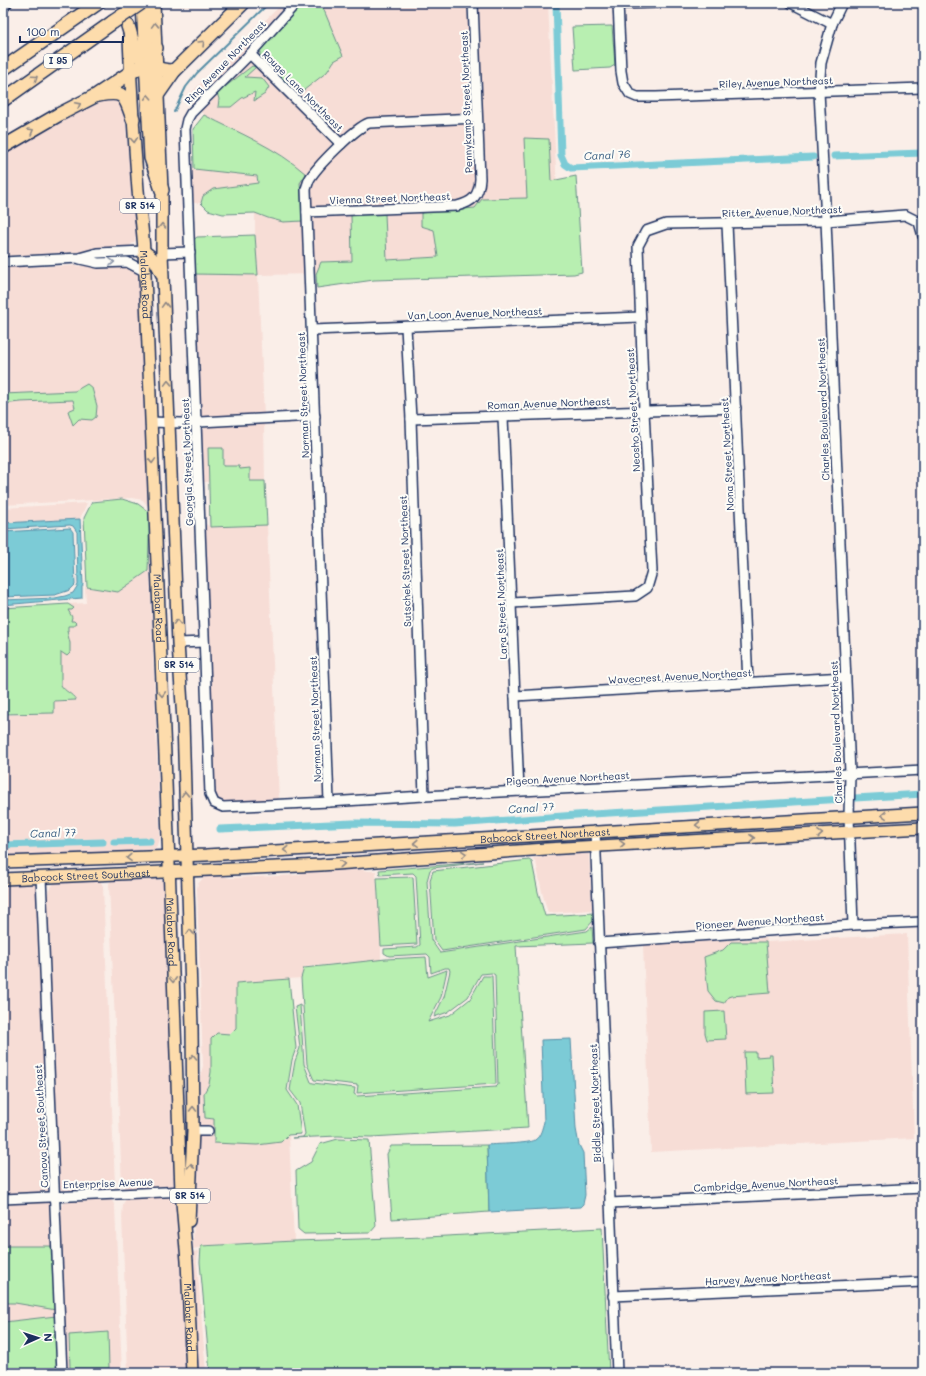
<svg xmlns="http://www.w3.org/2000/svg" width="926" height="1376" font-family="Mali,sans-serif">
	<rect width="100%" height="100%" fill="#faeee8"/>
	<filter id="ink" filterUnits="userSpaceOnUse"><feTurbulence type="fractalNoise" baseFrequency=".025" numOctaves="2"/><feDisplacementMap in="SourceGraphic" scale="8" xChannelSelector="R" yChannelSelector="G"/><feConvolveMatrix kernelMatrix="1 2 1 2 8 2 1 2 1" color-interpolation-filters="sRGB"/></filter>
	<g filter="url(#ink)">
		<g fill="#f7ddd6">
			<polygon points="283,3 548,3 560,254 438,257 387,260 321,262 316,274 258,275 264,416 207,418 203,417 200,413 193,274 258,275 255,235 255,213 268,218 303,221 300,183 291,161 252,139 204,115 187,97"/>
			<polygon points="118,98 124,106 135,218 136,235 135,241 127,248 118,250 3,256 3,152 58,119 70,117 97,100"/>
			<polygon points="190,168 257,176 258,184 203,196 201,203 191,203"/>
			<polygon points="125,265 136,271 139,278 149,508 143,500 132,498 3,505 3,404 20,402 73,400 75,408 72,423 93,392 92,388 75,391 3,396 3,267"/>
			<polygon points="264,422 265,481 201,482 200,434 203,429 208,426"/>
			<polygon points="87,503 80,519 3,523 3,508"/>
			<polygon points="203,524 206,524 210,527 267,525 279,801 224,803 219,801 214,794"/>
			<polygon points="149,542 160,830 160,839 158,845 155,849 146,852 3,858 3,715 54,713 54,701 75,700 73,696 63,690 61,685 61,651 66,631 71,621 67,610 70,610 72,606 68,604 86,603 85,587 118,592 148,571"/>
			<polygon points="589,853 592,910 548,913 542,892 536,862 532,858"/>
			<polygon points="350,868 369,871 376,871 381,946 381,960 304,967 301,978 236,983 236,1028 230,1034 217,1033 211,1039 211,1072 209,1084 204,1093 205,1118 214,1119 215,1143 281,1142 289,1135 294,1241 211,1245 193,1249 197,1087 203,1066 197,888 198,884 203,878 208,875 217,875 230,878 299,875 304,871"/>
			<polygon points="152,877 163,881 166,885 179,1179 174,1186 167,1189 129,1190 122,1186 109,884 111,879"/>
			<polygon points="99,879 103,886 115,1185 114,1188 112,1191 65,1192 60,1189 59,1185 47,896 49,890 55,882"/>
			<polygon points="30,882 35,884 40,891 51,1188 48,1193 3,1195 3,883"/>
			<polygon points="907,934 914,1138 651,1152 643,945 766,938 767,942"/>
			<polygon points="167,1196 174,1197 179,1202 188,1373 128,1373 122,1217 123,1204 126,1199 133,1198"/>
			<polygon points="110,1199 113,1202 115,1207 122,1373 66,1373 60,1209 63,1203 67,1201"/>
			<polygon points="46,1201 53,1207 60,1373 3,1373 3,1204"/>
			<polygon points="198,1251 197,1263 206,1373 196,1373 192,1252"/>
		</g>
		<g fill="#b8efb1" stroke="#6a8f88">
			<polygon points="303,3 321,3 343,56 334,61 327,72 299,94 260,58 260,49"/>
			<polygon points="612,26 615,65 610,68 575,70 572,27"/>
			<polygon points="252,66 256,67 245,77 262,78 269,87 265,94 254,101 255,92 242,98 231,107 218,107 219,99 217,93"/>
			<path d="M204 115C239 133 277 148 306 174L300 183 303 221 283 222 268 218 255 213 223 214 208 210 201 203 203 196 213 189 258 183 257 176 194 169 193 129Z"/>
			<polygon points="524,138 549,139 551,181 576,176 582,272 574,274 374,280 317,288 316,274 321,262 352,261 351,215 385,214 387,260 438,257 434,230 421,226 421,213 475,208 482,199 527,198"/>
			<polygon points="255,235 258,275 193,274 192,241 197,237"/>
			<polygon points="87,384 92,388 97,406 96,417 92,420 79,419 73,425 68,411 75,408 73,400 20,402 3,404 3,394 75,391"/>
			<polygon points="208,448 223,448 223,466 239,466 240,469 250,468 250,481 265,481 267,525 210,527"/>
			<polygon points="122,499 138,504 150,513 148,571 118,592 87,587 84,518 92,502"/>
			<path d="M68 604 74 608 72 610H68L72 617 71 621H74L76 623 74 626H68V631H67L70 643V653L67 656 61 652V685C65 692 72 693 76 700L54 701V713L3 714V608Z"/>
			<polygon points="529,860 532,862 538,892 545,916 594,913 593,921 586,929 442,951 434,940 430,880 433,871"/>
			<polygon points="483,862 433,868 430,870 427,881 431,940 440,953 587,931 592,927 593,943 516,946 528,1128 371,1137 338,1136 292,1138 303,1137 305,1134 300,1103 290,1090 295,1061 300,1048 295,1007 300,1005 304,1064 311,1082 313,1083 355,1088 354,1094 357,1096 496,1087 498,1085 495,975 492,973 481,974 468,997 448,1012 434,1017 444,997 450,971 449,968 445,968 431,973 430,957 427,954 389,956 384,953 384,949 417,947 420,945 416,876 413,873 380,875 379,870"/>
			<polygon points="413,877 417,944 381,946 377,878"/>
			<polygon points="731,942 766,942 770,993 731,996 728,997 724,1003 716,1001 708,991 704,957 723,950"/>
			<polygon points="426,957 428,977 447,970 441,997 428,1022 450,1015 470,999 483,976 492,976 496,1084 357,1093 358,1085 314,1080 307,1064 301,978 304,968 386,959"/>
			<polygon points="289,979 296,1048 292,1060 287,1090 297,1105 301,1134 288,1135 281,1142 257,1145 214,1143 214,1119 205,1118 204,1093 209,1084 211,1072 211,1039 217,1033 230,1034 236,1028 236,983"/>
			<polygon points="724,1011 726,1039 707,1040 705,1033 705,1012"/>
			<polygon points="744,1052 756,1052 756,1057 769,1056 769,1055 772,1055 774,1093 746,1094"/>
			<polygon points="338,1139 369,1140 376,1226 370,1233 304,1234 298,1229 296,1171 311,1162 320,1144"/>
			<polygon points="487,1145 489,1212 392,1219 387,1154 391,1146"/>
			<polygon points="602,1228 609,1373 210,1373 200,1262 201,1246 294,1241 427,1237"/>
			<polygon points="3,1246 51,1246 54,1251 56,1310 15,1303 3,1303"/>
			<polygon points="56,1316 58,1373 8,1373 4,1322"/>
			<polygon points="108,1332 109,1368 70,1368 69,1335"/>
		</g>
		<g fill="#7bcbd6" stroke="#558da6">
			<polygon points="80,519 83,585 82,587 82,598 3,605 3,600 55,598 65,596 73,593 78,585 77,532 73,526 70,525 3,529 3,523"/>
			<polygon points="70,528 73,532 75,585 70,590 55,595 3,597 3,532"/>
			<path d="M571 1039 576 1129 579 1145 583 1153 585 1195 583 1204 580 1207 489 1212 487 1145C496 1144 529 1144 535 1140 541 1136 542 1128 544 1122L541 1040Z"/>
		</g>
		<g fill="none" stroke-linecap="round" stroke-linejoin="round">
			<polyline stroke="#558da6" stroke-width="2" points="174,112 186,87 197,73 269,3"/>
			<g stroke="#7bcbd6" stroke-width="7">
				<polyline points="556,3 561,155 565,164 571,168 813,157"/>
				<polyline points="834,156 923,153"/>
				<polyline points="855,798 923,794"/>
				<polyline points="220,829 353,823 455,824 576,815 844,799"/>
				<polyline points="114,842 150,841"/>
				<polyline points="3,845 103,842"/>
			</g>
			<g stroke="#1b2f5e" stroke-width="12">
				<g id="minor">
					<polyline points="296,3 250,54 191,113 187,120 185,129 210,794 214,803 223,807 329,802 424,796 923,770"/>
					<polyline points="618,3 621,71 623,83 630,94 637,97 656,97 923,88"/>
					<polyline points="791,3 832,24"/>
					<polyline points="842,3 832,24 821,63 819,92 826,221 850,773 849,817 853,925"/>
					<polyline points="618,4 655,3"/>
					<polyline points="250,54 341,144"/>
					<path d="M307 212 457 206C473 202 479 196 480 179L473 3"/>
					<polyline points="727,224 748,683"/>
					<polyline points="162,253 190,252"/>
					<polyline points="80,259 98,263 127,262 144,271"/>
					<polyline points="3,262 79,258 97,253 144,251"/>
					<polyline points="406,327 411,419 424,796"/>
					<polyline points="312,330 640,317"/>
					<polyline points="503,417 519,791"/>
					<polyline points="411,419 736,408"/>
					<polyline points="151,422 181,423 315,416"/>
					<polyline points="512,603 635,596 647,588 652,571 644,411 638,246 646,231 666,224 826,221 905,215 919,222 923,236"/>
					<polyline points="178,643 204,642"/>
					<polyline points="515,696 845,677"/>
					<path d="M329 802 306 189C307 186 308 183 309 180 316 167 355 128 369 123L477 118"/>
					<polyline points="595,831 617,1373"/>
					<polyline points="41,877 62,1373"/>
					<polyline points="599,943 853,925 923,922"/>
					<polyline points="193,1131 208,1131"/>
					<polyline points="3,1199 187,1191"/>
					<polyline points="610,1203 923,1188"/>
					<polyline points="613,1296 923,1282"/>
				</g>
			</g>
			<g stroke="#1b2f5e" stroke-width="14">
				<g id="major">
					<polyline points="154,3 162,190 162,253 178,643 183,721 192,1027 193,1131 189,1221"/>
					<path id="s1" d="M129 38C131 89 134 139 138 190 140 211 143 231 144 251L165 755 181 1191 187 1261 192 1373"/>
					<path d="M144 251C154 257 157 265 162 275"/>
					<path id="s2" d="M3 862 206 855 923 813"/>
					<path id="s3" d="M3 879 321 865 546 849 923 828"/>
				</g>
			</g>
			<g stroke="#1b2f5e" stroke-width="16">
				<g id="highway">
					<polyline points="143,3 151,158 162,190"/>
					<polyline points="3,5 5,3"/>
					<path d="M128 26C131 34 132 44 136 51 144 65 159 71 174 71"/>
					<polyline points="3,69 98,3"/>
					<polyline points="158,94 174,71 243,3"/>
					<path d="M99 95C125 90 125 96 133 119"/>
					<polyline points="3,100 113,22"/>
					<polyline points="3,147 58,115 97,95 151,59 156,48"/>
				</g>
			</g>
			<use href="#minor" stroke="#fdfcf7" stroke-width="9"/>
			<use href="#major" stroke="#fddcac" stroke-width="11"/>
			<use href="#highway" stroke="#fddcac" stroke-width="13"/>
			<g stroke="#1b2f5e" stroke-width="16" stroke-linecap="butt">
				<polyline id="highway-bridge" points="113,22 141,3"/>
			</g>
			<use href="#highway-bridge" stroke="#fddcac" stroke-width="13"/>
		</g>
		<defs><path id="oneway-chevron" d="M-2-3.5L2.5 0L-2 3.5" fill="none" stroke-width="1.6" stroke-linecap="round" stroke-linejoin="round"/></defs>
		<g stroke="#8c8685">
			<use href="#oneway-chevron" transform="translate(155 25) rotate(-92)"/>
			<use href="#oneway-chevron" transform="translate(202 43) rotate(-45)"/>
			<use href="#oneway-chevron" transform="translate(35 78) rotate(-35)"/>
			<use href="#oneway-chevron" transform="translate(148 97) rotate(-93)"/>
			<use href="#oneway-chevron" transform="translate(78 105) rotate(-27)"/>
			<use href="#oneway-chevron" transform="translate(31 131) rotate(-30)"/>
			<use href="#oneway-chevron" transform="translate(134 140) rotate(86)"/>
			<use href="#oneway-chevron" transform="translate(162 226) rotate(-90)"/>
			<use href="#oneway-chevron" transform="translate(165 305) rotate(-92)"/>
			<use href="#oneway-chevron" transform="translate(168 383) rotate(-92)"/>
			<use href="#oneway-chevron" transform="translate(152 461) rotate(88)"/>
			<use href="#oneway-chevron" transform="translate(177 622) rotate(-92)"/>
			<use href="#oneway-chevron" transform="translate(162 694) rotate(87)"/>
			<use href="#oneway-chevron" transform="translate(185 794) rotate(-92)"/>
			<use href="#oneway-chevron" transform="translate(884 815) rotate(177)"/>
			<use href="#oneway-chevron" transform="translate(698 825) rotate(177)"/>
			<use href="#oneway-chevron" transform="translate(820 834) rotate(-3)"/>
			<use href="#oneway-chevron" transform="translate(752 838) rotate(-3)"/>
			<use href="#oneway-chevron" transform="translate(416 843) rotate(177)"/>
			<use href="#oneway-chevron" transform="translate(622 844) rotate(-3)"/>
			<use href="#oneway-chevron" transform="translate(286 850) rotate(177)"/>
			<use href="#oneway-chevron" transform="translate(464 854) rotate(-5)"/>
			<use href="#oneway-chevron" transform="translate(129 858) rotate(178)"/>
			<use href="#oneway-chevron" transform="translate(342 864) rotate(-4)"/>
			<use href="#oneway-chevron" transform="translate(190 932) rotate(-92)"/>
			<use href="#oneway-chevron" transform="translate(173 980) rotate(87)"/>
			<use href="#oneway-chevron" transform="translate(193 1057) rotate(-91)"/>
			<use href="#oneway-chevron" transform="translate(193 1109) rotate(-89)"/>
			<use href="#oneway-chevron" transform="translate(191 1166) rotate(-87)"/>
		</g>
		<use stroke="#8c96aa" href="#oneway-chevron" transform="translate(112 262) rotate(-3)"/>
	</g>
	<g text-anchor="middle" stroke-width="4" stroke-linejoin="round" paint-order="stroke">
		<g fill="#fdfcf7" stroke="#5f6c8c" stroke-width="1">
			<rect x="44" y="54" width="28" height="14" rx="3"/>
			<rect x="120" y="199" width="40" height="14" rx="3"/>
			<rect x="159" y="658" width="40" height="14" rx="3"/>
			<rect x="170" y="1189" width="40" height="14" rx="3"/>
		</g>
		<g font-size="9" font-weight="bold" fill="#1b2f5e">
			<text x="58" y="64">I 95</text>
			<text x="140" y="209">SR 514</text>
			<text x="179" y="668">SR 514</text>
			<text x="190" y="1199">SR 514</text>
		</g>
		<g font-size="10" fill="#1b2f5e" stroke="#fdfcf7">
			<text transform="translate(225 62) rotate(-46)" y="4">Ring Avenue Northeast</text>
			<text transform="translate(776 82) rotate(-2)" y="4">Riley Avenue Northeast</text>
			<text transform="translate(303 91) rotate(45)" y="4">Rouge Lane Northeast</text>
			<text transform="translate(466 102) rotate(-92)" y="4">Pennykamp Street Northeast</text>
			<text transform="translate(390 198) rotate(-2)" y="4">Vienna Street Northeast</text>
			<text transform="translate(782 211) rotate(-2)" y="4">Ritter Avenue Northeast</text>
			<text dy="4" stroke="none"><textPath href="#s1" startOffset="247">Malabar Road</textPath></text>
			<text transform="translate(475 313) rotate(-2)" y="4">Van Loon Avenue Northeast</text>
			<text transform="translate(303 395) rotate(-92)" y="4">Norman Street Northeast</text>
			<text transform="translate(549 403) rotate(-2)" y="4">Roman Avenue Northeast</text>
			<text transform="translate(823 409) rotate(-92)" y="4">Charles Boulevard Northeast</text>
			<text transform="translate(633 410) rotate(-93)" y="4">Neosho Street Northeast</text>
			<text transform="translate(727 454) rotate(-93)" y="4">Nona Street Northeast</text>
			<text transform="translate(187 462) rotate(-92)" y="4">Georgia Street Northeast</text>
			<text transform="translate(405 561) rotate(-92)" y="4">Sutschek Street Northeast</text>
			<text transform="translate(501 604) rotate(-92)" y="4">Lara Street Northeast</text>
			<text dy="4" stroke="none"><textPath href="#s1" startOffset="571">Malabar Road</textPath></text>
			<text transform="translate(680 676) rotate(-3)" y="4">Wavecrest Avenue Northeast</text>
			<text transform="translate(315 719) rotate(-92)" y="4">Norman Street Northeast</text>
			<text transform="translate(836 732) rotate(-92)" y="4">Charles Boulevard Northeast</text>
			<text transform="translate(568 778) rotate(-3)" y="4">Pigeon Avenue Northeast</text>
			<text dy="4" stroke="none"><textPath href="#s2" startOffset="543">Babcock Street Northeast</textPath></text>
			<text dy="4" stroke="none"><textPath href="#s3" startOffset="83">Babcock Street Southeast</textPath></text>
			<text transform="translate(760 921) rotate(-4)" y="4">Pioneer Avenue Northeast</text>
			<text dy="4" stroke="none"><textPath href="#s1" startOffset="895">Malabar Road</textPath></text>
			<text transform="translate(595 1103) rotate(-92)" y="4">Biddle Street Northeast</text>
			<text transform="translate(41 1126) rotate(-93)" y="4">Canova Street Southeast</text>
			<text transform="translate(108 1183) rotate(-2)" y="4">Enterprise Avenue</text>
			<text transform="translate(766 1184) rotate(-3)" y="4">Cambridge Avenue Northeast</text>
			<text transform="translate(768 1278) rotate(-3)" y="4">Harvey Avenue Northeast</text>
			<text dy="4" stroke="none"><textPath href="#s1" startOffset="1281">Malabar Road</textPath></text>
		</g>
		<g font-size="11" font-style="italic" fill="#385e82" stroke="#fdfcf7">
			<text transform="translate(607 155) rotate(-3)" y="4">Canal 76</text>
			<text transform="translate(531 808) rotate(-4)" y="4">Canal 77</text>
			<text transform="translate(53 833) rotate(-2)" y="4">Canal 77</text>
		</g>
	</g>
	<rect width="926" height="1376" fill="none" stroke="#fdfcf7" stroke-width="16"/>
	<rect x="8" y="8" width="910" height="1360" fill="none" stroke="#1b2f5e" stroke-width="1.5" filter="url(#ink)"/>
	<g transform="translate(38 1338) rotate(87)" stroke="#fdfcf7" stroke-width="3" paint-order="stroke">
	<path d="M0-3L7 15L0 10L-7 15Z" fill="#1b2f5e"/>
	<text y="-6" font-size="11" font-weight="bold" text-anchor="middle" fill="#1b2f5e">N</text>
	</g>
	<path d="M20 36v6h103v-6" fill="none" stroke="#1b2f5e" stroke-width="2"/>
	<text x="26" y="36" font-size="12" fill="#1b2f5e" stroke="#fdfcf7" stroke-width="3" paint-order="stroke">100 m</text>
</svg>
